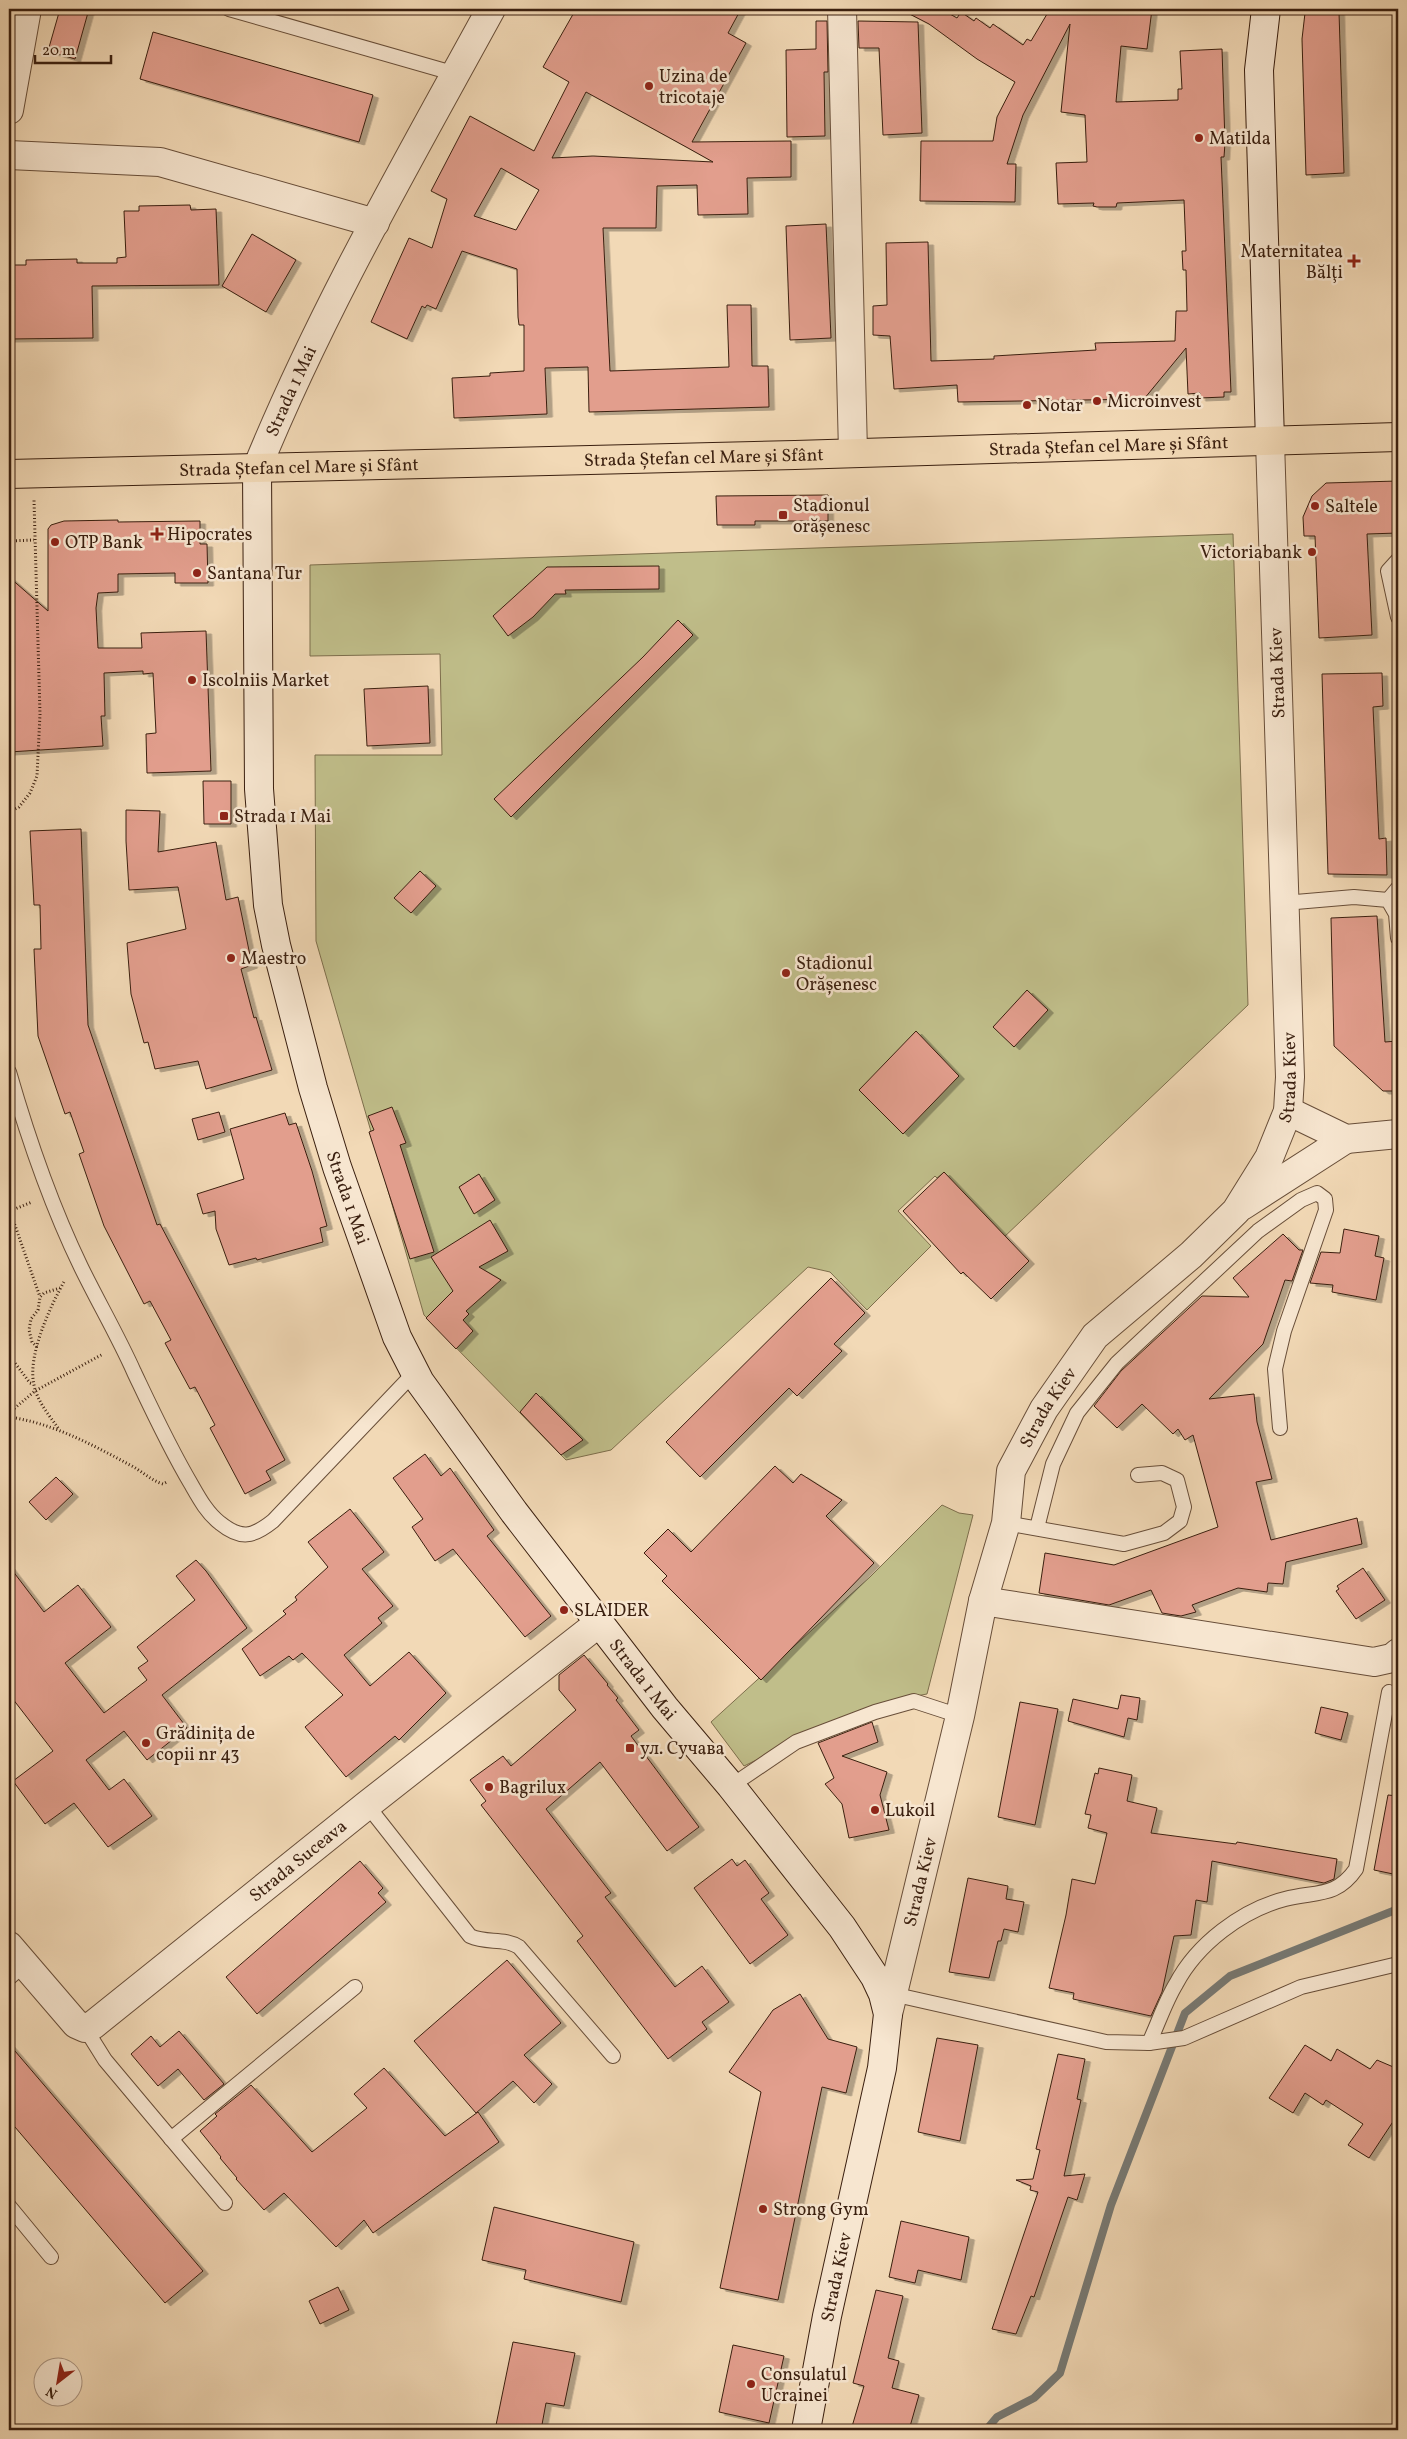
<svg xmlns="http://www.w3.org/2000/svg" width="1407" height="2439" font-family="Vollkorn,serif">
	<defs>
		<filter id="shadow"><feDropShadow dx="5.5" dy="3" stdDeviation="0" flood-color="#0004"/></filter>
	</defs>
	<rect width="100%" height="100%" fill="#f2d9b6"/>
	<filter id="stains"><feTurbulence type="fractalNoise" baseFrequency=".004" numOctaves="4"/><feColorMatrix values="0 0 0 0 .2 0 0 0 0 .09 0 0 0 0 .02 0 0 0 .5 -.17"/></filter>
	<radialGradient id="worn" r=".72"><stop offset=".6" stop-color="#630" stop-opacity="0"/><stop offset="1" stop-color="#630" stop-opacity=".3"/></radialGradient>
	<g fill="#c0be8a" stroke="#7d6e4c">
		<polygon points="1233,534 1248,1005 1002,1239 942,1174 937,1178 935,1176 898,1211 931,1246 867,1310 830,1272 808,1267 611,1450 566,1460 424,1315 316,941 315,755 442,755 440,654 310,656 310,565"/>
		<polygon points="942,1505 959,1513 973,1515 927,1694 916,1696 779,1749 744,1766 711,1722 870,1577"/>
	</g>
	<g fill="none" stroke-linecap="round" stroke-linejoin="round">
		<polyline stroke="#777a75" stroke-width="8" points="986,2430 997,2417 1034,2398 1060,2373 1111,2205 1185,2013 1230,1976 1398,1909"/>
	</g>
	<g fill="#e29e8d" stroke="#3a1f0f" fill-rule="evenodd" filter="url(#shadow)">
		<polygon points="60,9 89,9 75,59 48,51"/>
		<path d="M576 9H741L728 33 746 43 692 142 791 141V177L747 178 748 214 698 215 697 185 657 186 656 228H603L610 371 729 367 727 305H751L752 366H768L769 407 589 412 588 367 545 368 547 414 454 418 452 378 490 376V373L524 371V325H519L518 317 517 269 462 251 436 309 427 305 425 308 422 306 407 339 371 322 409 238 432 248 447 199 431 191 470 116 534 151 569 82 543 67ZM586 92 688 148 713 162 593 156 552 158ZM501 168 539 190 516 230 474 216Z"/>
		<polygon points="900,9 941,9 957,18 961,12 974,21 976,18 990,28 993,24 1023,45 1027,39 1031,41 1050,9 1152,9 1147,49 1121,46 1116,102 1178,100 1178,89 1182,89 1180,51 1222,49 1225,143 1224,157 1221,157 1231,392 1224,392 1224,397 1200,398 1200,393 1188,394 1186,348 1144,399 958,402 957,385 894,389 890,336 873,335 873,306 887,305 886,243 928,242 931,361 994,359 994,356 1096,350 1095,343 1175,341 1176,311 1187,311 1186,270 1183,270 1182,251 1186,251 1184,200 1117,203 1116,207 1097,207 1093,206 1094,203 1058,204 1056,163 1087,162 1085,115 1061,112 1070,24 1023,115 1007,164 1016,164 1015,202 920,201 921,141 993,141 997,117 1015,82 977,59 929,24"/>
		<polygon points="1339,12 1344,173 1306,175 1302,39 1305,13"/>
		<polygon points="816,21 827,21 828,72 824,72 825,136 787,137 786,50 816,49"/>
		<polygon points="858,21 918,22 922,133 883,135 879,48 859,48"/>
		<polygon points="153,32 373,95 359,142 140,79"/>
		<polygon points="190,205 191,210 216,209 219,285 92,286 93,338 9,339 9,311 13,311 12,265 26,265 26,260 77,259 77,263 117,263 117,258 126,257 124,211 139,211 139,206"/>
		<polygon points="826,224 831,338 790,340 786,226"/>
		<polygon points="252,234 296,260 266,312 222,286"/>
		<polygon points="1398,481 1398,533 1367,534 1372,635 1319,638 1315,536 1304,536 1303,517 1312,496 1326,483"/>
		<polygon points="828,495 828,521 755,521 755,525 717,525 716,496"/>
		<polygon points="118,520 118,522 200,521 200,544 207,544 208,583 175,583 175,573 118,574 118,592 98,593 96,608 98,648 142,648 141,633 206,631 211,771 147,773 146,734 156,733 153,673 143,674 143,671 104,673 105,716 101,716 103,746 9,752 9,577 48,611 48,529 51,525 64,521"/>
		<polygon points="659,566 659,589 565,590 566,594 555,594 533,617 508,636 493,616 547,567"/>
		<polygon points="678,620 693,635 511,817 494,799 643,657"/>
		<polygon points="1382,673 1383,706 1373,707 1379,839 1386,838 1387,875 1328,874 1322,674"/>
		<polygon points="428,686 430,743 367,746 364,689"/>
		<polygon points="203,781 231,781 231,824 204,824"/>
		<polygon points="126,810 160,811 158,852 216,842 226,900 238,897 252,965 241,969 254,1018 256,1017 272,1070 206,1089 198,1061 155,1069 148,1042 144,1043 131,994 127,943 186,929 178,887 129,890 126,841"/>
		<polygon points="81,829 88,1025 157,1225 160,1224 285,1460 266,1471 271,1480 245,1494 210,1428 215,1425 195,1387 190,1389 165,1343 171,1340 150,1301 144,1304 104,1226 79,1154 84,1152 70,1112 65,1114 38,1036 34,949 41,949 40,905 34,905 30,831"/>
		<polygon points="420,871 436,886 411,913 394,898"/>
		<polygon points="1377,916 1385,1042 1398,1041 1398,1091 1383,1091 1334,1046 1331,918"/>
		<polygon points="1027,990 1048,1010 1014,1047 993,1027"/>
		<polygon points="916,1031 959,1076 903,1134 859,1090"/>
		<polygon points="392,1107 406,1143 400,1145 434,1252 410,1259 369,1132 374,1130 368,1116"/>
		<polygon points="219,1112 225,1132 198,1140 192,1119"/>
		<polygon points="285,1113 289,1125 296,1123 312,1171 327,1226 320,1228 323,1242 257,1260 256,1258 229,1265 216,1229 215,1211 203,1214 197,1194 244,1179 230,1129"/>
		<polygon points="944,1172 1029,1261 991,1299 963,1272 961,1274 903,1211"/>
		<polygon points="479,1174 495,1200 474,1214 459,1187"/>
		<polygon points="490,1220 508,1251 479,1267 501,1280 466,1311 469,1314 463,1320 473,1331 456,1349 426,1318 453,1291 431,1257"/>
		<polygon points="1344,1229 1379,1236 1375,1256 1384,1258 1376,1300 1332,1292 1333,1285 1310,1283 1321,1252 1340,1253"/>
		<polygon points="1283,1234 1299,1250 1303,1250 1292,1281 1285,1280 1263,1344 1209,1399 1254,1394 1257,1422 1272,1479 1256,1482 1271,1540 1357,1518 1362,1544 1286,1562 1283,1584 1268,1583 1267,1592 1238,1588 1192,1605 1196,1612 1181,1616 1162,1613 1151,1590 1109,1605 1039,1593 1045,1553 1114,1565 1218,1527 1193,1435 1185,1440 1178,1429 1173,1434 1142,1404 1117,1428 1094,1406 1121,1371 1202,1296 1249,1297 1233,1278"/>
		<polygon points="831,1278 865,1313 834,1344 842,1351 797,1396 789,1388 700,1477 666,1442"/>
		<polygon points="536,1393 583,1440 561,1455 520,1412"/>
		<polygon points="425,1454 441,1476 450,1468 494,1530 487,1536 551,1616 525,1637 453,1549 435,1561 412,1527 423,1519 393,1478"/>
		<polygon points="775,1466 793,1483 801,1474 842,1500 826,1516 874,1563 761,1680 662,1581 667,1576 644,1553 668,1529 691,1552"/>
		<polygon points="56,1477 73,1494 46,1520 29,1502"/>
		<polygon points="350,1509 384,1552 362,1569 393,1606 378,1618 382,1623 344,1655 370,1686 409,1652 446,1693 399,1740 395,1736 346,1777 305,1727 343,1695 302,1653 293,1660 289,1656 260,1676 242,1649 286,1614 283,1611 297,1600 295,1597 328,1567 308,1542"/>
		<polygon points="196,1560 206,1571 247,1628 162,1695 187,1728 147,1760 124,1731 86,1760 109,1790 124,1779 152,1816 108,1847 74,1803 45,1824 13,1781 53,1751 9,1694 9,1566 44,1612 78,1585 111,1627 65,1663 104,1713 147,1680 138,1668 148,1661 137,1647 195,1600 176,1576"/>
		<polygon points="1363,1568 1385,1600 1356,1619 1336,1591 1339,1589 1337,1586"/>
		<polygon points="584,1655 608,1684 607,1685 618,1698 616,1700 639,1730 631,1736 699,1827 667,1851 600,1762 546,1809 611,1893 605,1897 675,1987 702,1966 729,2002 702,2022 707,2029 668,2059 577,1941 583,1936 481,1805 486,1801 470,1780 503,1756 511,1766 576,1710 559,1690 559,1675"/>
		<polygon points="1121,1695 1140,1698 1137,1720 1128,1718 1124,1737 1068,1721 1073,1699 1118,1709"/>
		<polygon points="1020,1702 1058,1709 1035,1825 998,1817"/>
		<polygon points="1321,1707 1348,1713 1341,1740 1315,1733"/>
		<polygon points="872,1722 878,1742 842,1756 887,1772 880,1795 889,1830 849,1838 842,1804 825,1784 834,1778 818,1743"/>
		<polygon points="1099,1768 1132,1775 1127,1801 1157,1808 1151,1833 1236,1844 1237,1842 1337,1859 1334,1879 1324,1883 1212,1861 1207,1902 1196,1900 1191,1935 1174,1936 1162,1992 1151,2016 1073,1999 1074,1993 1049,1988 1066,1915 1072,1879 1095,1884 1107,1833 1088,1828 1091,1815 1085,1814 1095,1773 1098,1774"/>
		<polygon points="1388,1795 1398,1796 1398,1875 1374,1870"/>
		<polygon points="732,1859 737,1866 745,1860 769,1893 761,1899 788,1935 750,1964 694,1888"/>
		<polygon points="360,1861 383,1888 378,1893 386,1902 257,2014 226,1977"/>
		<polygon points="968,1878 1008,1886 1006,1899 1024,1902 1018,1932 1004,1929 1001,1941 998,1941 989,1978 949,1972"/>
		<polygon points="507,1960 561,2023 524,2055 552,2084 534,2103 513,2081 476,2113 414,2041"/>
		<polygon points="800,1994 828,2039 857,2047 846,2093 822,2087 778,2300 720,2288 761,2092 729,2072 773,2010"/>
		<polygon points="179,2031 224,2084 204,2100 178,2069 158,2086 131,2054 151,2036 160,2047"/>
		<polygon points="937,2038 978,2045 960,2141 918,2132"/>
		<polygon points="9,2044 203,2271 165,2303 9,2120"/>
		<polygon points="1305,2045 1331,2061 1337,2049 1370,2069 1377,2060 1398,2069 1398,2114 1369,2158 1348,2145 1363,2124 1326,2100 1323,2105 1305,2093 1293,2113 1269,2098"/>
		<polygon points="1058,2054 1085,2059 1077,2099 1081,2100 1064,2176 1085,2174 1077,2200 1068,2197 1034,2297 1031,2296 1016,2334 992,2329 1038,2192 1030,2190 1031,2186 1016,2180 1033,2179 1040,2150 1036,2149"/>
		<polygon points="384,2068 445,2136 478,2112 499,2142 373,2233 364,2220 336,2247 284,2193 264,2210 236,2179 237,2178 220,2158 221,2157 200,2131 217,2116 215,2114 251,2085 312,2152 367,2108 354,2094"/>
		<polygon points="494,2207 634,2242 621,2302 524,2279 526,2270 482,2260"/>
		<polygon points="901,2221 969,2237 961,2280 918,2270 915,2283 889,2277"/>
		<polygon points="338,2287 349,2310 320,2324 309,2301"/>
		<polygon points="876,2290 903,2296 888,2358 899,2361 892,2388 919,2395 909,2430 851,2430 864,2386 853,2383"/>
		<polygon points="513,2342 575,2353 564,2406 546,2403 541,2430 495,2430"/>
		<polygon points="733,2345 784,2356 769,2423 719,2412"/>
	</g>
	<g fill="none" stroke-linecap="round" stroke-linejoin="round">
		<g stroke="#684e39" stroke-width="16">
			<g id="lane">
				<polyline points="229,9 456,74"/>
				<polyline points="1398,560 1388,571 1398,617"/>
				<polyline points="1388,900 1398,888"/>
				<polyline points="1284,903 1354,897 1388,900 1396,914 1398,938"/>
				<path d="M9 1072C28 1138 51 1205 81 1267 98 1302 118 1336 134 1372 152 1410 169 1447 191 1484 199 1498 207 1513 220 1523 241 1540 253 1537 273 1521L415 1372"/>
				<polyline points="1006,1523 1124,1544 1164,1533 1180,1521 1184,1507 1177,1480 1162,1473 1138,1475"/>
				<polyline points="1037,1528 1053,1464 1077,1413 1117,1363 1258,1231 1301,1200 1317,1193 1325,1199 1326,1210 1284,1331 1275,1369 1280,1428"/>
				<polyline points="731,1786 796,1742 875,1712 914,1701 960,1716"/>
				<path d="M367 1805 470 1936C487 1944 503 1937 519 1947L613 2056"/>
				<polyline points="9,1978 24,1965"/>
				<polyline points="892,1994 1106,2042 1149,2043 1184,2038 1301,1987 1398,1964"/>
				<polyline points="85,2028 105,2060 225,2203"/>
				<path d="M1149 2043C1158 2024 1165 2002 1176 1984 1197 1944 1242 1910 1285 1899 1316 1891 1336 1898 1356 1869L1389 1692"/>
				<polyline points="171,2139 355,1987"/>
				<polyline points="9,2206 51,2257"/>
			</g>
		</g>
		<g stroke="#684e39" stroke-width="30">
			<g id="street">
				<polyline points="842,9 853,452"/>
				<polyline points="9,110 27,9"/>
				<polyline points="9,155 160,162 375,223"/>
				<path id="s1" d="M257 468C322 309 409 159 491 9"/>
				<polyline points="1288,1111 1346,1139 1398,1134"/>
				<polyline points="1242,1206 1346,1139"/>
				<polyline points="983,1601 1374,1662 1392,1658 1398,1653"/>
				<path id="s2" d="M9 1946 76 2024 85 2028 93 2025 367 1805 599 1623"/>
				<path id="s3" d="M888 2014 960 1716 983 1601 1006 1523 1011 1471 1044 1409 1095 1336 1191 1255 1236 1211 1269 1158 1288 1111 1290 1077 1270 441"/>
			</g>
		</g>
		<g stroke="#3a1f0f" stroke-width="30">
			<g id="secondary">
				<polyline points="1266,9 1259,70 1270,441"/>
				<path id="s4" d="M257 468 259 789 268 905 276 945 313 1088 337 1167 397 1337 420 1382 514 1512 665 1708 731 1786 842 1927 875 1977 883 1994 888 2014 882 2068 827 2316 806 2430"/>
			</g>
		</g>
		<g stroke="#3a1f0f" stroke-width="30">
			<g id="primary">
				<path id="s5" d="M9 474 795 455 1398 437"/>
			</g>
		</g>
		<g stroke="#3a1f0f" stroke-width="3" stroke-dasharray="1 2.5" stroke-linecap="butt">
			<polyline points="9,541 34,540"/>
			<polyline points="9,812 19,807 30,793 37,776 40,714 34,500"/>
			<polyline points="10,1211 40,1297"/>
			<polyline points="10,1211 32,1202"/>
			<polyline points="37,1347 32,1342 29,1330 31,1319 38,1310 40,1297 44,1293 60,1288"/>
			<polyline points="9,1355 30,1383 33,1384"/>
			<polyline points="9,1413 35,1391 103,1354"/>
			<path d="M9 1417C52 1423 91 1444 130 1465 142 1471 150 1480 163 1484L167 1482"/>
			<path d="M58 1428C49 1415 37 1401 34 1385 27 1355 51 1305 65 1280"/>
		</g>
		<use href="#lane" stroke="#f7e6d0" stroke-width="14"/>
		<use href="#street" stroke="#f7e6d0" stroke-width="28"/>
		<use href="#secondary" stroke="#f7e6d0" stroke-width="28"/>
		<use href="#primary" stroke="#f2d9b6" stroke-width="28"/>
	</g>
	<g fill="#8f2418" stroke="#f7e6d0" stroke-width="2">
		<circle cx="649" cy="86" r="5"/>
		<circle cx="1199" cy="138" r="5"/>
		<path d="M1351.5 253.5h5v5h5v5h-5v5h-5v-5h-5v-5h5z"/>
		<circle cx="1097" cy="401" r="5"/>
		<circle cx="1027" cy="405" r="5"/>
		<circle cx="1315" cy="506" r="5"/>
		<rect x="778" y="510" width="10" height="10" rx="2.5"/>
		<path d="M154.5 526.5h5v5h5v5h-5v5h-5v-5h-5v-5h5z"/>
		<circle cx="55" cy="542" r="5"/>
		<circle cx="1312" cy="552" r="5"/>
		<circle cx="197" cy="573" r="5"/>
		<circle cx="192" cy="680" r="5"/>
		<rect x="219" y="811" width="10" height="10" rx="2.5"/>
		<circle cx="231" cy="958" r="5"/>
		<circle cx="786" cy="973" r="5"/>
		<circle cx="564" cy="1610" r="5"/>
		<circle cx="146" cy="1743" r="5"/>
		<rect x="625" y="1743" width="10" height="10" rx="2.5"/>
		<circle cx="489" cy="1787" r="5"/>
		<circle cx="875" cy="1810" r="5"/>
		<circle cx="763" cy="2209" r="5"/>
		<circle cx="751" cy="2384" r="5"/>
	</g>
	<g text-anchor="middle" stroke-width="5" stroke-linejoin="round" paint-order="stroke">
		<g font-size="18" fill="#3a1f0f" stroke="#f7e6d0" text-anchor="start">
			<text x="659" y="82">Uzina de<tspan x="659" dy="21">tricotaje</tspan></text>
			<text x="1209" y="144">Matilda</text>
			<text x="1343" y="257" text-anchor="end">Maternitatea<tspan x="1343" dy="21">Bălţi</tspan></text>
			<text x="1107" y="407">Microinvest</text>
			<text x="1037" y="411">Notar</text>
			<text x="793" y="511">Stadionul<tspan x="793" dy="21">orășenesc</tspan></text>
			<text x="1325" y="512">Saltele</text>
			<text x="167" y="540">Hipocrates</text>
			<text x="65" y="548">OTP Bank</text>
			<text x="1302" y="558" text-anchor="end">Victoriabank</text>
			<text x="207" y="579">Santana Tur</text>
			<text x="202" y="686">Iscolniis Market</text>
			<text x="234" y="822">Strada 1 Mai</text>
			<text x="241" y="964">Maestro</text>
			<text x="796" y="969">Stadionul<tspan x="796" dy="21">Orășenesc</tspan></text>
			<text x="574" y="1616">SLAIDER</text>
			<text x="156" y="1739">Grădinița de<tspan x="156" dy="21">copii nr 43</tspan></text>
			<text x="640" y="1754">ул. Сучава</text>
			<text x="499" y="1793">Bagrilux</text>
			<text x="885" y="1816">Lukoil</text>
			<text x="773" y="2215">Strong Gym</text>
			<text x="761" y="2380">Consulatul<tspan x="761" dy="21">Ucrainei</tspan></text>
		</g>
		<g font-size="18" fill="#3a1f0f" stroke="#f7e6d0">
			<text dy="6" stroke="none"><textPath href="#s1" startOffset="84">Strada 1 Mai</textPath></text>
			<text dy="6" stroke="none"><textPath href="#s5" startOffset="1100">Strada Ștefan cel Mare și Sfânt</textPath></text>
			<text dy="6" stroke="none"><textPath href="#s5" startOffset="695">Strada Ștefan cel Mare și Sfânt</textPath></text>
			<text dy="6" stroke="none"><textPath href="#s5" startOffset="290">Strada Ștefan cel Mare și Sfânt</textPath></text>
			<text transform="translate(1277 673) rotate(-92)" y="6">Strada Kiev</text>
			<text dy="6" stroke="none"><textPath href="#s3" startOffset="1052">Strada Kiev</textPath></text>
			<text dy="6" stroke="none"><textPath href="#s4" startOffset="741">Strada 1 Mai</textPath></text>
			<text dy="6" stroke="none"><textPath href="#s3" startOffset="631">Strada Kiev</textPath></text>
			<text dy="6" stroke="none"><textPath href="#s4" startOffset="1311">Strada 1 Mai</textPath></text>
			<text dy="6" stroke="none"><textPath href="#s2" startOffset="384">Strada Suceava</textPath></text>
			<text dy="6" stroke="none"><textPath href="#s3" startOffset="136">Strada Kiev</textPath></text>
			<text transform="translate(836 2277) rotate(-78)" y="6">Strada Kiev</text>
		</g>
	</g>
	<rect width="1407" height="2439" fill="none" stroke="#f2d9b6" stroke-width="30"/>
	<rect x="10" y="10" width="1387" height="2419" fill="none" stroke="#3a1f0f" stroke-width="2.5"/>
	<rect x="15" y="15" width="1377" height="2409" fill="none" stroke="#3a1f0f"/>
	<g transform="translate(58 2382) rotate(211)"><circle r="24" fill="#f7e6d0" stroke="#ab9683"/>
	<path d="M0-4L9 19L0 12L-9 19Z" fill="#8f2418"/>
	<text y="-8" font-size="14" font-weight="bold" text-anchor="middle" fill="#3a1f0f">N</text>
	</g>
	<path d="M35 55v8h76v-8" fill="none" stroke="#3a1f0f" stroke-width="2.5"/>
	<text x="42" y="55" font-size="15" fill="#3a1f0f" stroke="#f7e6d0" stroke-width="4" paint-order="stroke">20 m</text>
	<rect width="100%" height="100%" filter="url(#stains)"/>
	<rect width="100%" height="100%" fill="url(#worn)"/>
</svg>
